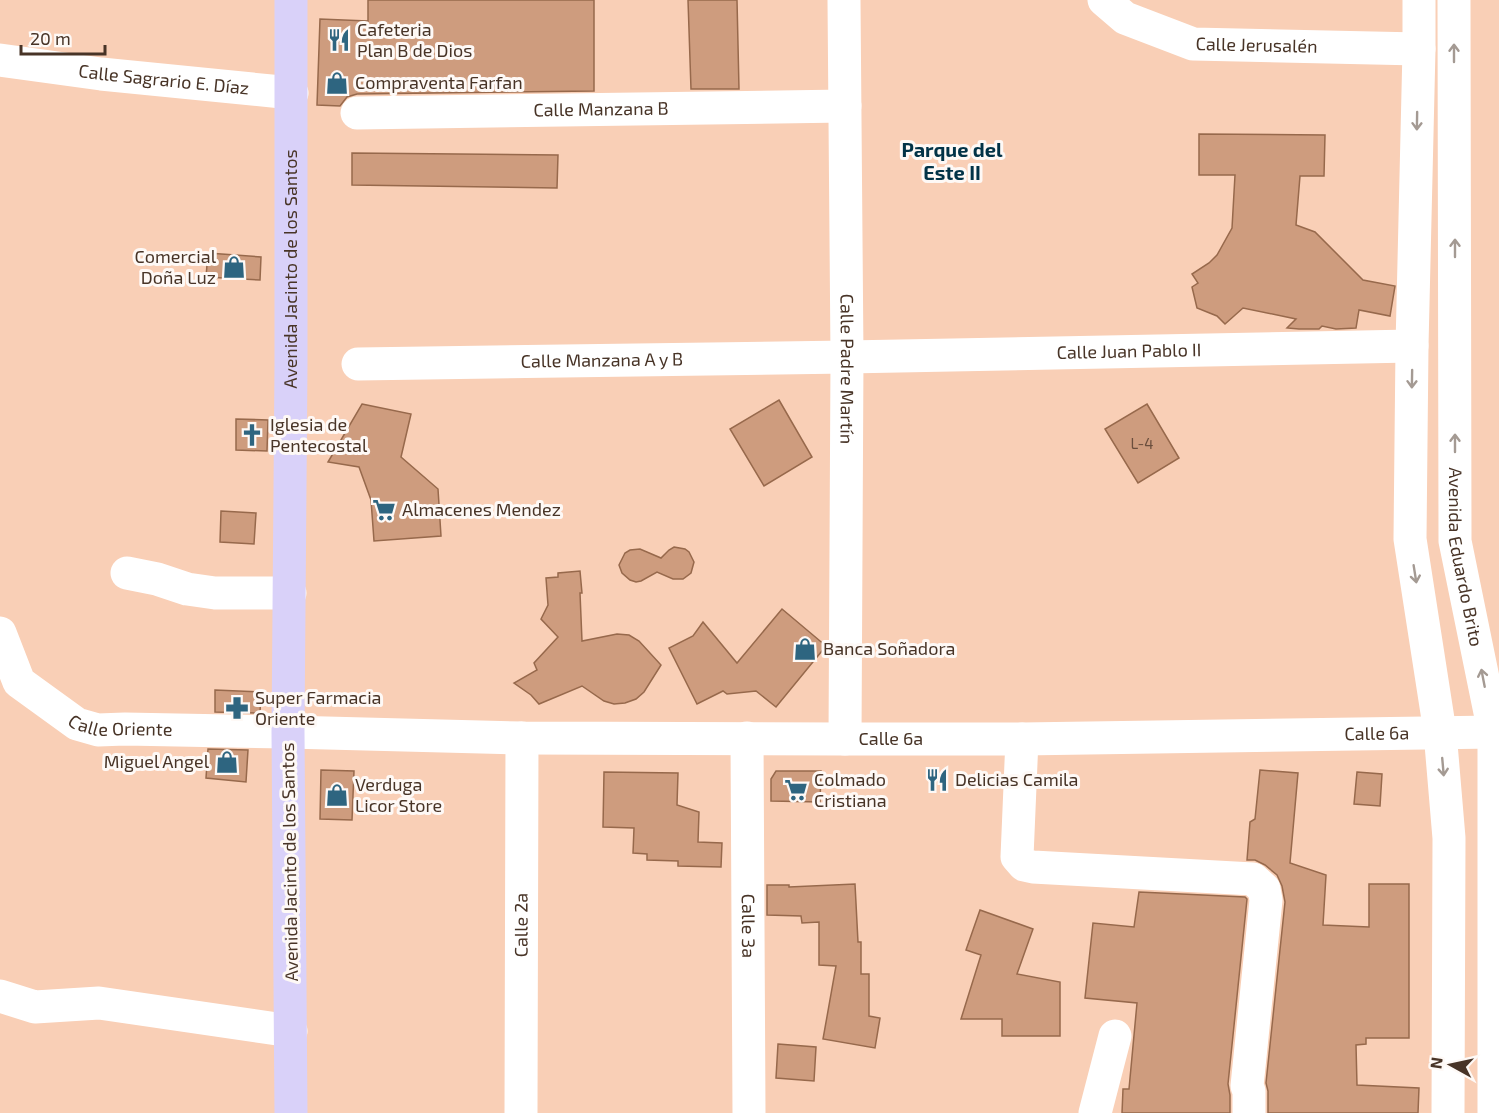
<svg xmlns="http://www.w3.org/2000/svg" width="1499" height="1113" font-family="'Exo 2',sans-serif">
	<rect width="100%" height="100%" fill="#f9cfb6"/>
	<g fill="#ce9c7e" stroke="#97694c" stroke-width="1.5">
		<polygon points="368,0 594,0 594,91 357,94 347,97 340,106 317,105 320,19 368,21"/>
		<polygon points="688,0 737,0 739,89 691,89"/>
		<polygon points="1199,134 1325,135 1324,176 1300,176 1296,225 1315,232 1363,280 1395,286 1390,316 1359,310 1356,328 1336,329 1322,326 1319,329 1299,329 1287,328 1296,319 1243,308 1225,324 1217,316 1197,308 1192,287 1198,283 1192,274 1209,263 1217,255 1232,228 1235,175 1199,175"/>
		<polygon points="352,153 558,155 557,188 352,185"/>
		<polygon points="208,253 261,257 260,280 206,277"/>
		<polygon points="779,400 812,457 764,486 730,429"/>
		<polygon points="362,404 411,414 401,457 438,489 441,536 374,541 371,500 359,467 328,462"/>
		<polygon points="1147,404 1179,458 1138,483 1105,429"/>
		<polygon points="236,419 268,420 267,451 236,450"/>
		<polygon points="221,511 256,513 254,544 220,542"/>
		<polygon points="674,547 685,549 689,552 694,562 691,573 683,579 673,579 657,572 641,581 636,582 630,580 622,573 619,565 625,553 630,550 640,549 661,558 669,550"/>
		<polygon points="580,571 582,593 580,593 582,641 617,634 629,635 639,641 661,665 644,692 636,699 625,703 614,704 604,701 582,686 539,704 531,695 514,683 537,670 534,663 558,637 541,619 548,605 546,578 558,577 558,573"/>
		<polygon points="782,609 826,646 776,707 756,691 727,694 723,691 697,704 669,648 693,636 703,622 737,663"/>
		<polygon points="215,690 261,692 260,713 215,712"/>
		<polygon points="208,749 248,750 246,782 206,778"/>
		<polygon points="321,770 354,771 352,820 320,819"/>
		<polygon points="1260,770 1298,773 1290,863 1326,875 1323,925 1369,927 1369,884 1409,884 1409,1038 1366,1038 1366,1044 1356,1045 1357,1085 1419,1088 1418,1113 1268,1113 1268,1091 1266,1083 1285,902 1282,886 1277,875 1265,865 1255,860 1247,860 1250,822 1255,819"/>
		<polygon points="776,771 821,771 820,802 771,801 771,779"/>
		<polygon points="604,772 678,773 677,805 699,812 698,842 722,843 721,867 678,866 678,861 647,860 647,854 633,853 634,828 603,827"/>
		<polygon points="1357,772 1382,774 1380,806 1354,804"/>
		<polygon points="855,884 858,942 861,942 861,974 869,974 869,1016 880,1018 875,1048 823,1039 836,966 819,965 819,922 802,923 801,916 767,915 767,885 789,885 789,887"/>
		<polygon points="1139,892 1245,897 1247,899 1228,1084 1230,1095 1230,1113 1122,1113 1123,1089 1129,1089 1137,1003 1085,998 1093,923 1134,927"/>
		<polygon points="980,910 1033,929 1017,974 1060,982 1060,1036 1002,1036 1002,1019 961,1019 981,955 966,950"/>
		<polygon points="778,1044 816,1047 814,1081 776,1078"/>
	</g>
	<g fill="none" stroke-linecap="round" stroke-linejoin="round">
		<g stroke="#fff" stroke-width="33">
			<path id="s1" d="M844 0 847 357 845 739"/>
			<path id="s2" d="M1104 0 1125 18 1193 44 1419 49"/>
			<polyline points="1419,0 1419,49 1412,346 1410,539 1440,732 1449,838 1448,1113"/>
			<path id="s3" d="M1454 0 1455 541 1494 732V1113"/>
			<path id="s4" d="M0 60 101 74 292 93"/>
			<path id="s5" d="M357 113 845 106"/>
			<path id="s6" d="M358 364 847 357 1412 346"/>
			<polyline points="127,573 157,579 187,589 215,593 290,593"/>
			<path id="s7" d="M0 633 19 682 77 724 98 730 125 729 288 732 522 738 845 739H1022L1494 732"/>
			<path id="s8" d="M747 738 749 1113"/>
			<polyline points="1022,739 1017,857 1024,865 1033,867 1253,879 1264,889 1266,900 1247,1086 1249,1091 1249,1113"/>
			<polyline points="0,996 35,1007 99,1003 291,1031"/>
			<path id="s9" d="M521 1113 522 738"/>
			<polyline points="1095,1113 1115,1036"/>
		</g>
		<path stroke="#d9d1f9" stroke-width="33" id="s10" d="M291 1113 288 732 291 365V0"/>
	</g>
	<defs><path id="oneway-shaft" d="M-6 0H5M1.5-3L5.5 0L1.5 3" fill="none" stroke-width="1.6" stroke-linecap="round" stroke-linejoin="round" transform="scale(1.5)"/></defs>
	<g stroke="#a49a93">
		<use href="#oneway-shaft" transform="translate(1454 53) rotate(-90)"/>
		<use href="#oneway-shaft" transform="translate(1417 121) rotate(91)"/>
		<use href="#oneway-shaft" transform="translate(1455 248) rotate(-90)"/>
		<use href="#oneway-shaft" transform="translate(1412 379) rotate(91)"/>
		<use href="#oneway-shaft" transform="translate(1455 443) rotate(-90)"/>
		<use href="#oneway-shaft" transform="translate(1415 574) rotate(81)"/>
		<use href="#oneway-shaft" transform="translate(1483 678) rotate(-101)"/>
		<use href="#oneway-shaft" transform="translate(1443 767) rotate(85)"/>
	</g>
	<defs>
		<g id="restaurant-bare" transform="scale(1.8)"><path d="M-5-6h1v4h1v-4h1v4h1v-4h1v5L-1.5 .5V6h-2V.5L-5-1ZM5-6V6H3V1.5H1.5Q1.5-4 5-6Z" fill="#2e6580" stroke="#fef9f6" stroke-width="2.5" paint-order="stroke"/></g>
		<g id="shop-bare" transform="scale(1.8)"><path d="M-5-2.5h2.3a2.7 3.5 0 0 1 5.4 0H5L5.5 6h-11ZM-1.5-2.5h3a1.5 2.3 0 0 0-3 0Z" fill="#2e6580" stroke="#fef9f6" stroke-width="2.5" paint-order="stroke"/></g>
		<g id="church-bare" transform="scale(1.8)"><path d="M-1.2-6h2.4v3.5h3.3v2.4h-3.3V6h-2.4V-.1h-3.3v-2.4h3.3Z" fill="#2e6580" stroke="#fef9f6" stroke-width="2.5" paint-order="stroke"/></g>
		<g id="supermarket-bare" transform="scale(1.8)"><path d="M-6-5.5h2.5l.6 2H6L4.5 2H-2.5L-4.4-4H-6ZM-1.5 3.2a1.3 1.3 0 1 0 .1 0ZM3 3.2a1.3 1.3 0 1 0 .1 0Z" fill="#2e6580" stroke="#fef9f6" stroke-width="2.5" paint-order="stroke"/></g>
		<g id="pharmacy-bare" transform="scale(1.8)"><path d="M-2-6h4v4h4v4h-4v4h-4v-4h-4v-4h4Z" fill="#2e6580" stroke="#fef9f6" stroke-width="2.5" paint-order="stroke"/></g>
	</defs>
	<g fill-rule="evenodd">
		<use href="#restaurant-bare" x="339" y="40"/>
		<use href="#shop-bare" x="337" y="83"/>
		<use href="#shop-bare" x="234" y="267"/>
		<use href="#church-bare" x="252" y="435"/>
		<use href="#supermarket-bare" x="384" y="510"/>
		<use href="#shop-bare" x="805" y="649"/>
		<use href="#pharmacy-bare" x="237" y="708"/>
		<use href="#shop-bare" x="227" y="762"/>
		<use href="#restaurant-bare" x="937" y="780"/>
		<use href="#supermarket-bare" x="796" y="790"/>
		<use href="#shop-bare" x="337" y="795"/>
	</g>
	<g text-anchor="middle" stroke-width="6" stroke-linejoin="round" paint-order="stroke">
		<g font-size="15" fill="#6a4e3d">
			<text x="1142" y="449">L-4</text>
		</g>
		<g font-size="18" fill="#483427" stroke="#fef9f6" text-anchor="start">
			<text x="357" y="36">Cafeteria<tspan x="357" dy="21">Plan B de Dios</tspan></text>
			<text x="355" y="89">Compraventa Farfan</text>
			<text x="216" y="263" text-anchor="end">Comercial<tspan x="216" dy="21">Doña Luz</tspan></text>
			<text x="270" y="431">Iglesia de<tspan x="270" dy="21">Pentecostal</tspan></text>
			<text x="402" y="516">Almacenes Mendez</text>
			<text x="823" y="655">Banca Soñadora</text>
			<text x="255" y="704">Super Farmacia<tspan x="255" dy="21">Oriente</tspan></text>
			<text x="209" y="768" text-anchor="end">Miguel Angel</text>
			<text x="814" y="786">Colmado<tspan x="814" dy="21">Cristiana</tspan></text>
			<text x="955" y="786">Delicias Camila</text>
			<text x="355" y="791">Verduga<tspan x="355" dy="21">Licor Store</tspan></text>
		</g>
		<g font-size="18" fill="#483427" stroke="#fef9f6">
			<text dy="6" stroke="none"><textPath href="#s2" startOffset="164">Calle Jerusalén</textPath></text>
			<text dy="6" stroke="none"><textPath href="#s4" startOffset="165">Calle Sagrario E. Díaz</textPath></text>
			<text dy="6" stroke="none"><textPath href="#s5" startOffset="244">Calle Manzana B</textPath></text>
			<text dy="6" stroke="none"><textPath href="#s10" startOffset="844">Avenida Jacinto de los Santos</textPath></text>
			<text dy="6" stroke="none"><textPath href="#s6" startOffset="771">Calle Juan Pablo II</textPath></text>
			<text dy="6" stroke="none"><textPath href="#s6" startOffset="244">Calle Manzana A y B</textPath></text>
			<text dy="6" stroke="none"><textPath href="#s1" startOffset="369">Calle Padre Martín</textPath></text>
			<text dy="6" stroke="none"><textPath href="#s3" startOffset="558">Avenida Eduardo Brito</textPath></text>
			<text dy="6" stroke="none"><textPath href="#s7" startOffset="168">Calle Oriente</textPath></text>
			<text dy="6" stroke="none"><textPath href="#s7" startOffset="1425">Calle 6a</textPath></text>
			<text dy="6" stroke="none"><textPath href="#s7" startOffset="939">Calle 6a</textPath></text>
			<text transform="translate(290 862) rotate(-91)" y="6">Avenida Jacinto de los Santos</text>
			<text dy="6" stroke="none"><textPath href="#s9" startOffset="188">Calle 2a</textPath></text>
			<text dy="6" stroke="none"><textPath href="#s8" startOffset="188">Calle 3a</textPath></text>
		</g>
		<g font-size="20" font-weight="bold" fill="#023347" stroke="#fef9f6">
			<text x="952" y="157">Parque del<tspan x="952" dy="23">Este II</tspan></text>
		</g>
	</g>
	<g transform="translate(1451 1065) rotate(278)" stroke="#fef9f6" stroke-width="4.5" paint-order="stroke">
	<path d="M0-4.5L10 22L0 15L-10 22Z" fill="#483427"/>
	<text y="-9" font-size="16" font-weight="bold" text-anchor="middle" fill="#483427">N</text>
	</g>
	<path d="M21 45v9h84v-9" fill="none" stroke="#483427" stroke-width="3"/>
	<text x="30" y="45" font-size="18" fill="#483427" stroke="#fef9f6" stroke-width="4.5" paint-order="stroke">20 m</text>
</svg>
